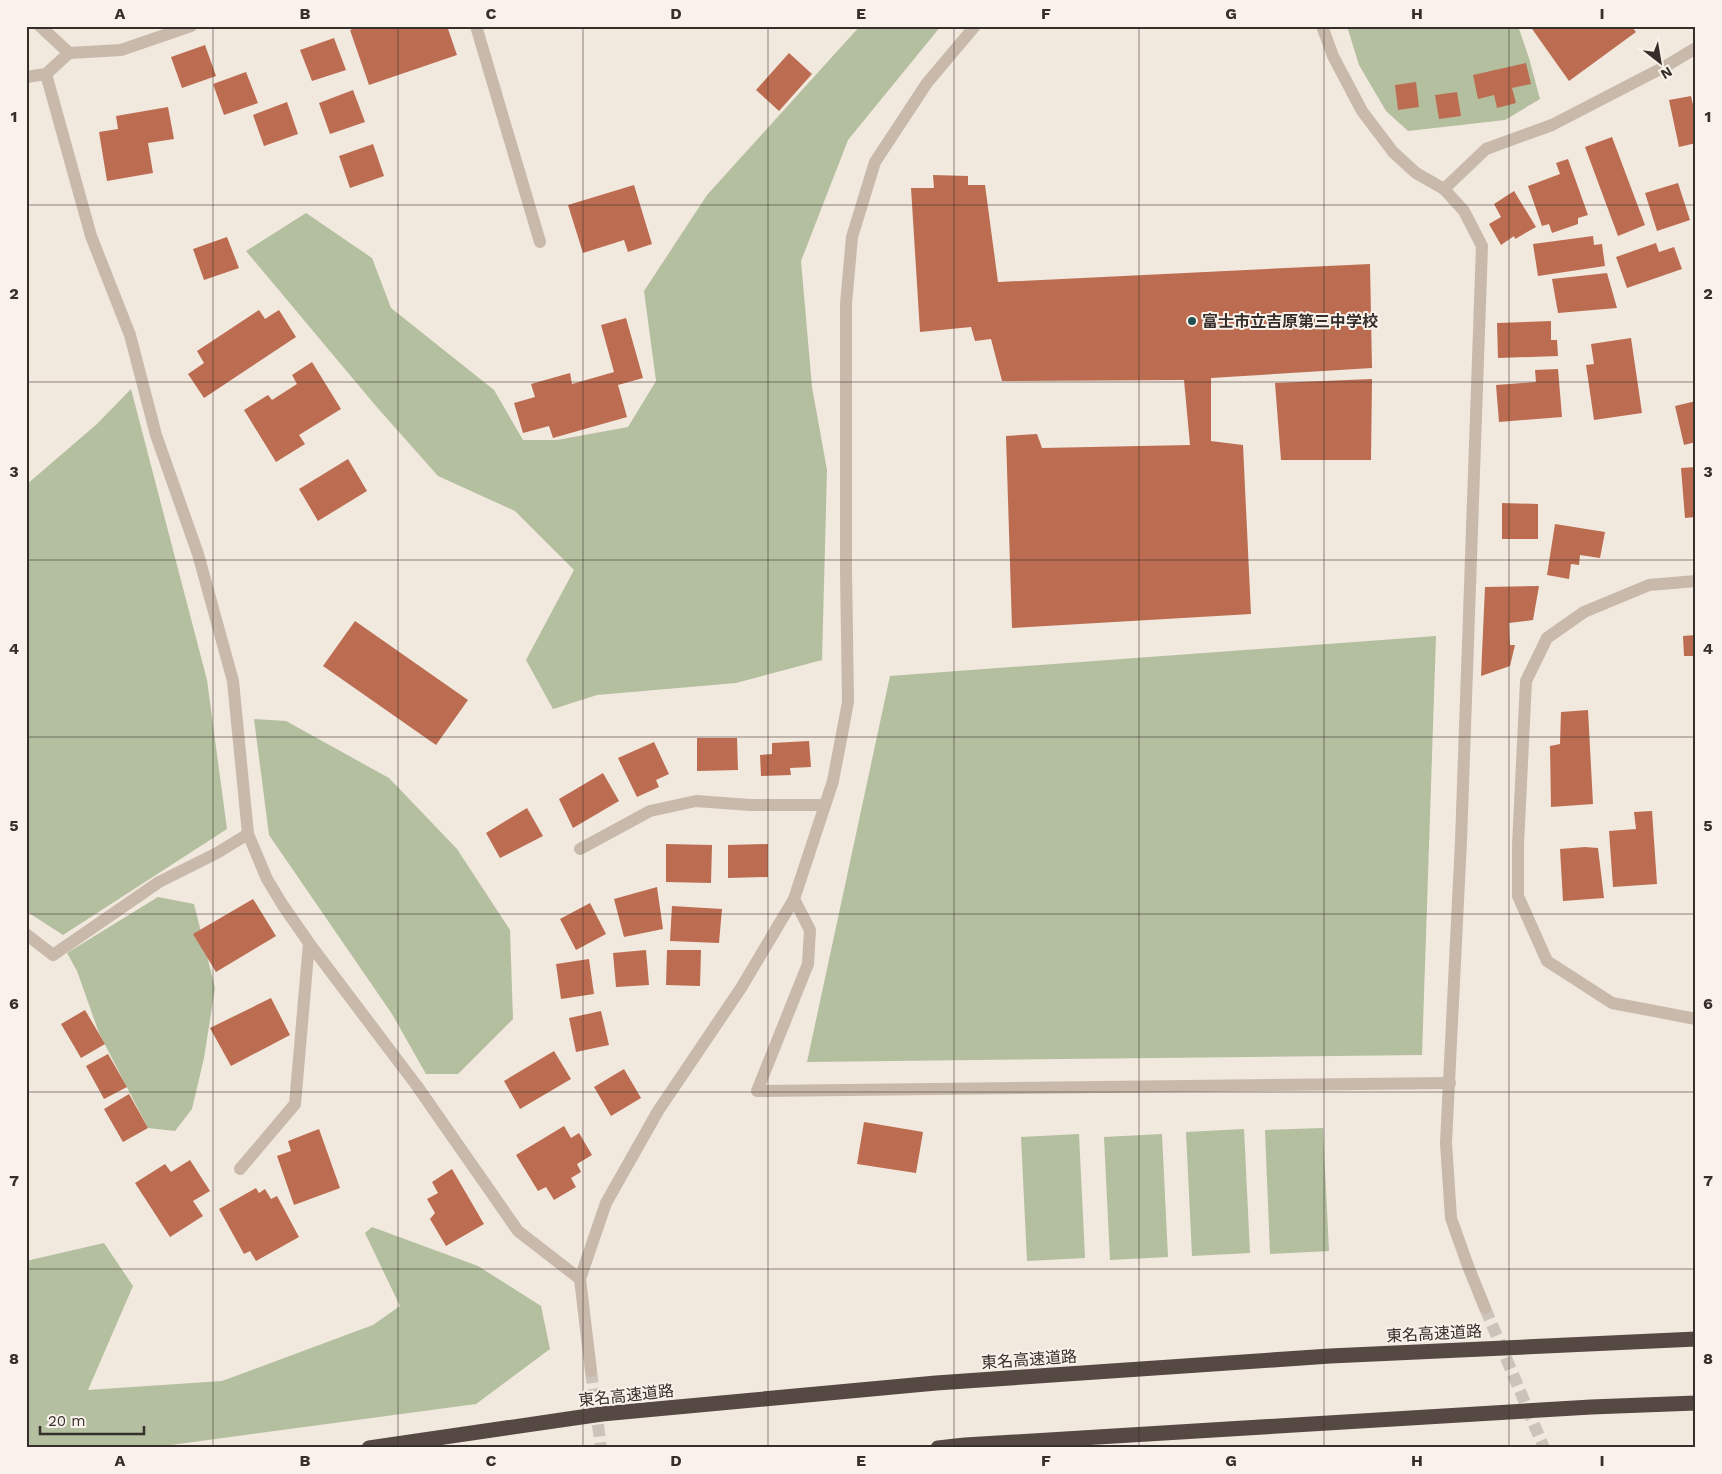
<svg xmlns="http://www.w3.org/2000/svg" width="1722" height="1474" font-family="'Work Sans','Noto Sans JP',sans-serif">
	<rect width="100%" height="100%" fill="#f1e8de"/>
	<g fill="#b4bf9f">
		<polygon points="860,26 941,26 848,140 801,261 812,387 827,470 822,660 736,683 597,695 553,709 526,660 574,570 515,511 438,476 375,405 246,251 306,213 372,258 391,308 494,390 523,440 557,440 628,427 656,381 644,291 707,195"/>
		<polygon points="1347,26 1518,26 1529,58 1540,99 1505,120 1408,131 1386,111 1359,65"/>
		<polygon points="131,389 207,680 227,829 63,935 26,911 26,485 97,424"/>
		<polygon points="1436,636 1422,1055 807,1062 890,676"/>
		<polygon points="254,719 286,721 389,778 457,849 510,930 513,1019 458,1074 426,1074 392,1014 269,835"/>
		<polygon points="158,897 194,904 215,988 204,1058 192,1109 175,1131 148,1128 99,1033 77,971 67,953"/>
		<polygon points="1323,1128 1329,1251 1270,1254 1265,1130"/>
		<polygon points="1244,1129 1250,1253 1192,1256 1186,1132"/>
		<polygon points="1079,1134 1085,1258 1027,1261 1021,1137"/>
		<polygon points="1162,1134 1168,1257 1110,1260 1104,1137"/>
		<polygon points="372,1227 478,1266 541,1306 550,1349 476,1404 149,1448 26,1448 26,1261 104,1243 133,1286 88,1390 222,1381 373,1325 400,1306 365,1233"/>
	</g>
	<g fill="#bc6d51">
		<polygon points="361,26 447,26 457,55 369,85 350,30"/>
		<polygon points="1530,26 1631,26 1636,32 1569,81"/>
		<polygon points="334,38 346,70 312,81 300,50"/>
		<polygon points="205,45 216,76 182,88 171,57"/>
		<polygon points="789,53 812,74 779,111 756,90"/>
		<polygon points="1526,63 1531,84 1512,88 1516,103 1497,108 1494,95 1478,99 1473,75"/>
		<polygon points="246,72 258,103 224,115 213,84"/>
		<polygon points="1416,82 1419,107 1398,110 1395,85"/>
		<polygon points="353,90 365,122 330,134 319,103"/>
		<polygon points="1457,92 1461,116 1439,119 1435,95"/>
		<polygon points="1691,96 1693,105 1696,105 1696,143 1679,147 1669,100"/>
		<polygon points="287,102 298,134 264,146 253,115"/>
		<polygon points="168,107 174,139 148,143 153,173 107,181 99,132 118,129 116,116"/>
		<polygon points="1612,137 1645,225 1618,236 1585,147"/>
		<polygon points="373,144 384,176 350,188 339,156"/>
		<polygon points="1568,159 1588,215 1578,218 1578,224 1552,233 1549,224 1542,226 1528,186 1560,174 1556,163"/>
		<polygon points="933,175 968,176 968,185 985,185 998,282 1370,264 1372,368 1211,378 1211,441 1243,445 1251,614 1012,628 1006,436 1037,434 1042,448 1190,445 1184,380 1002,381 991,339 975,341 971,327 920,332 911,188 934,188"/>
		<polygon points="1678,183 1690,220 1657,231 1645,193"/>
		<polygon points="634,185 652,244 628,252 624,240 583,253 568,205"/>
		<polygon points="1514,191 1536,227 1515,239 1514,236 1501,245 1489,224 1501,217 1494,204"/>
		<polygon points="1593,236 1594,245 1602,244 1605,266 1538,276 1533,244"/>
		<polygon points="227,237 239,268 204,280 193,249"/>
		<polygon points="1656,243 1659,252 1674,247 1682,269 1627,288 1616,257"/>
		<polygon points="1607,273 1617,308 1558,313 1552,279"/>
		<polygon points="259,310 265,319 279,310 296,337 204,398 188,374 204,363 197,351"/>
		<polygon points="626,318 643,378 618,385 627,417 553,438 549,426 523,433 514,403 535,397 531,384 570,373 572,384 614,372 601,325"/>
		<polygon points="1551,321 1551,340 1557,340 1558,356 1498,358 1497,323"/>
		<polygon points="1631,338 1642,413 1594,420 1586,365 1594,364 1591,344"/>
		<polygon points="312,362 341,409 299,435 305,444 276,462 244,410 268,395 272,400 297,384 292,375"/>
		<polygon points="1558,369 1562,417 1499,422 1496,385 1536,382 1535,370"/>
		<polygon points="1372,379 1371,460 1281,460 1275,383"/>
		<polygon points="1696,401 1696,442 1684,445 1675,406"/>
		<polygon points="348,459 367,491 318,521 299,489"/>
		<polygon points="1696,467 1696,517 1685,518 1681,468"/>
		<polygon points="1502,503 1538,504 1538,539 1502,539"/>
		<polygon points="1555,524 1605,532 1600,558 1580,555 1579,565 1571,564 1569,579 1547,575"/>
		<polygon points="1539,586 1533,620 1509,623 1510,645 1515,645 1510,666 1481,676 1485,587"/>
		<polygon points="355,621 468,700 436,745 323,666"/>
		<polygon points="1696,635 1696,656 1684,656 1683,636"/>
		<polygon points="1588,710 1593,804 1551,807 1550,746 1560,744 1561,712"/>
		<polygon points="697,738 737,738 738,770 697,771"/>
		<polygon points="809,741 811,767 790,768 791,775 761,776 760,755 772,754 772,743"/>
		<polygon points="654,742 669,774 656,780 659,787 637,797 618,758"/>
		<polygon points="603,773 619,801 573,828 559,799"/>
		<polygon points="527,808 543,836 500,858 486,833"/>
		<polygon points="1652,811 1657,884 1613,887 1609,831 1636,829 1634,812"/>
		<polygon points="666,844 712,845 711,883 666,882"/>
		<polygon points="768,844 768,877 728,878 728,845"/>
		<polygon points="1585,847 1598,848 1604,898 1563,901 1560,849"/>
		<polygon points="657,887 663,929 624,937 614,899"/>
		<polygon points="253,899 276,936 216,972 193,934"/>
		<polygon points="590,903 606,934 576,950 560,919"/>
		<polygon points="672,906 722,909 719,943 670,941"/>
		<polygon points="646,950 649,985 616,987 613,953"/>
		<polygon points="667,950 701,950 700,986 666,985"/>
		<polygon points="589,959 594,994 561,999 556,964"/>
		<polygon points="271,998 290,1035 231,1066 210,1028"/>
		<polygon points="85,1010 105,1044 81,1058 61,1024"/>
		<polygon points="601,1011 609,1045 576,1052 569,1018"/>
		<polygon points="554,1051 571,1079 520,1109 504,1081"/>
		<polygon points="108,1054 127,1087 104,1099 86,1066"/>
		<polygon points="624,1069 641,1098 611,1116 594,1087"/>
		<polygon points="129,1094 148,1128 123,1142 104,1109"/>
		<polygon points="864,1122 923,1132 916,1173 857,1164"/>
		<polygon points="564,1126 571,1138 579,1133 592,1155 577,1164 581,1172 571,1178 576,1187 554,1200 546,1187 538,1191 516,1155"/>
		<polygon points="319,1129 340,1188 294,1205 277,1156 291,1151 288,1141"/>
		<polygon points="190,1160 210,1191 193,1201 203,1216 170,1237 135,1183 165,1164 171,1172"/>
		<polygon points="452,1169 484,1224 446,1246 430,1219 435,1213 427,1199 438,1193 432,1182"/>
		<polygon points="256,1188 259,1193 265,1189 271,1199 277,1196 299,1237 256,1261 250,1251 244,1254 219,1209"/>
	</g>
	<g fill="none" stroke-linecap="round" stroke-linejoin="round">
		<polyline stroke="#ccc3ba" stroke-width="12" stroke-dasharray="12 6" stroke-linecap="butt" points="1485,1308 1544,1448"/>
		<polyline stroke="#ccc3ba" stroke-width="12" stroke-dasharray="12 6" stroke-linecap="butt" points="591,1371 601,1448"/>
		<polyline stroke="#c8b9ab" stroke-width="12" points="240,1169 295,1104 309,943"/>
		<g stroke="#c8b9ab" stroke-width="12">
			<polyline points="40,26 69,53 121,50 191,26"/>
			<polyline points="476,26 540,242"/>
			<polyline points="1322,26 1333,56 1362,111 1393,152 1416,173 1444,189 1464,211 1482,246 1461,841 1446,1143 1451,1218 1468,1266 1485,1308"/>
			<polyline points="46,74 91,236 130,335 156,435 198,554 233,681 248,834 267,879 282,904 309,943 417,1086 518,1231 580,1279"/>
			<polyline points="26,77 46,74 69,53"/>
			<polyline points="1444,189 1486,149 1552,125 1666,66 1696,48"/>
			<polyline points="1696,581 1649,585 1584,612 1547,638 1526,681 1518,845 1518,896 1547,961 1612,1003 1696,1019"/>
			<polyline points="580,849 650,811 696,801 750,805 825,805"/>
			<polyline points="794,899 810,930 808,964 757,1091 1450,1083"/>
			<polyline points="26,934 53,955 159,882 217,853 248,834"/>
		</g>
		<polyline stroke="#c8b9ab" stroke-width="12" points="591,1371 580,1279 606,1203 658,1111 741,988 794,899 833,781 848,702 846,569 846,304 852,237 875,162 927,83 975,26"/>
		<g stroke="#564842" stroke-width="15">
			<polyline points="369,1448 602,1414 936,1383 1330,1356 1696,1339"/>
			<polyline points="938,1448 965,1445 1591,1407 1696,1403"/>
		</g>
	</g>
	<path fill="none" stroke="#362e2a" stroke-width="1" stroke-opacity="0.55" d="M213 26V1448M398 26V1448M583 26V1448M768 26V1448M954 26V1448M1139 26V1448M1324 26V1448M1509 26V1448M26 205H1696M26 382H1696M26 560H1696M26 737H1696M26 914H1696M26 1092H1696M26 1269H1696"/>
	<circle fill="#235054" stroke="#f8f2ea" stroke-width="2" cx="1192" cy="321" r="5"/>
	<g text-anchor="middle" stroke-width="4" stroke-linejoin="round" paint-order="stroke">
		<g font-size="16" font-weight="bold" fill="#362e2a" stroke="#f8f2ea" text-anchor="start">
			<text x="1202" y="327">富士市立吉原第三中学校</text>
		</g>
		<g font-size="16" fill="#362e2a" stroke="#f8f2ea">
			<text transform="translate(1434 1333) rotate(-3)" y="6">東名高速道路</text>
			<text transform="translate(1029 1359) rotate(-4)" y="6">東名高速道路</text>
			<text transform="translate(626 1395) rotate(-6)" y="6">東名高速道路</text>
		</g>
	</g>
	<rect width="1722" height="1474" fill="none" stroke="#f8f2ea" stroke-width="55"/>
	<g transform="translate(1660 62) rotate(149)" stroke="#f8f2ea" stroke-width="4" paint-order="stroke">
	<path d="M0-4L9 19L0 12L-9 19Z" fill="#362e2a"/>
	<text y="-8" font-size="14" font-weight="bold" text-anchor="middle" fill="#362e2a">N</text>
	</g>
	<path d="M40 1426v8h104v-8" fill="none" stroke="#362e2a" stroke-width="2.5"/>
	<text x="48" y="1426" font-size="15" fill="#362e2a" stroke="#f8f2ea" stroke-width="4" paint-order="stroke">20 m</text>
	<rect x="28" y="28" width="1666" height="1418" fill="none" stroke="#362e2a" stroke-width="2"/>
	<g font-size="16" text-anchor="middle" font-weight="bold" fill="#362e2a">
		<text x="120" y="19">A</text>
		<text x="305" y="19">B</text>
		<text x="491" y="19">C</text>
		<text x="676" y="19">D</text>
		<text x="861" y="19">E</text>
		<text x="1046" y="19">F</text>
		<text x="1231" y="19">G</text>
		<text x="1417" y="19">H</text>
		<text x="1602" y="19">I</text>
		<text x="14" y="122">1</text>
		<text x="1708" y="122">1</text>
		<text x="14" y="299">2</text>
		<text x="1708" y="299">2</text>
		<text x="14" y="477">3</text>
		<text x="1708" y="477">3</text>
		<text x="14" y="654">4</text>
		<text x="1708" y="654">4</text>
		<text x="14" y="831">5</text>
		<text x="1708" y="831">5</text>
		<text x="14" y="1009">6</text>
		<text x="1708" y="1009">6</text>
		<text x="14" y="1186">7</text>
		<text x="1708" y="1186">7</text>
		<text x="14" y="1364">8</text>
		<text x="1708" y="1364">8</text>
		<text x="120" y="1466">A</text>
		<text x="305" y="1466">B</text>
		<text x="491" y="1466">C</text>
		<text x="676" y="1466">D</text>
		<text x="861" y="1466">E</text>
		<text x="1046" y="1466">F</text>
		<text x="1231" y="1466">G</text>
		<text x="1417" y="1466">H</text>
		<text x="1602" y="1466">I</text>
	</g>
</svg>
